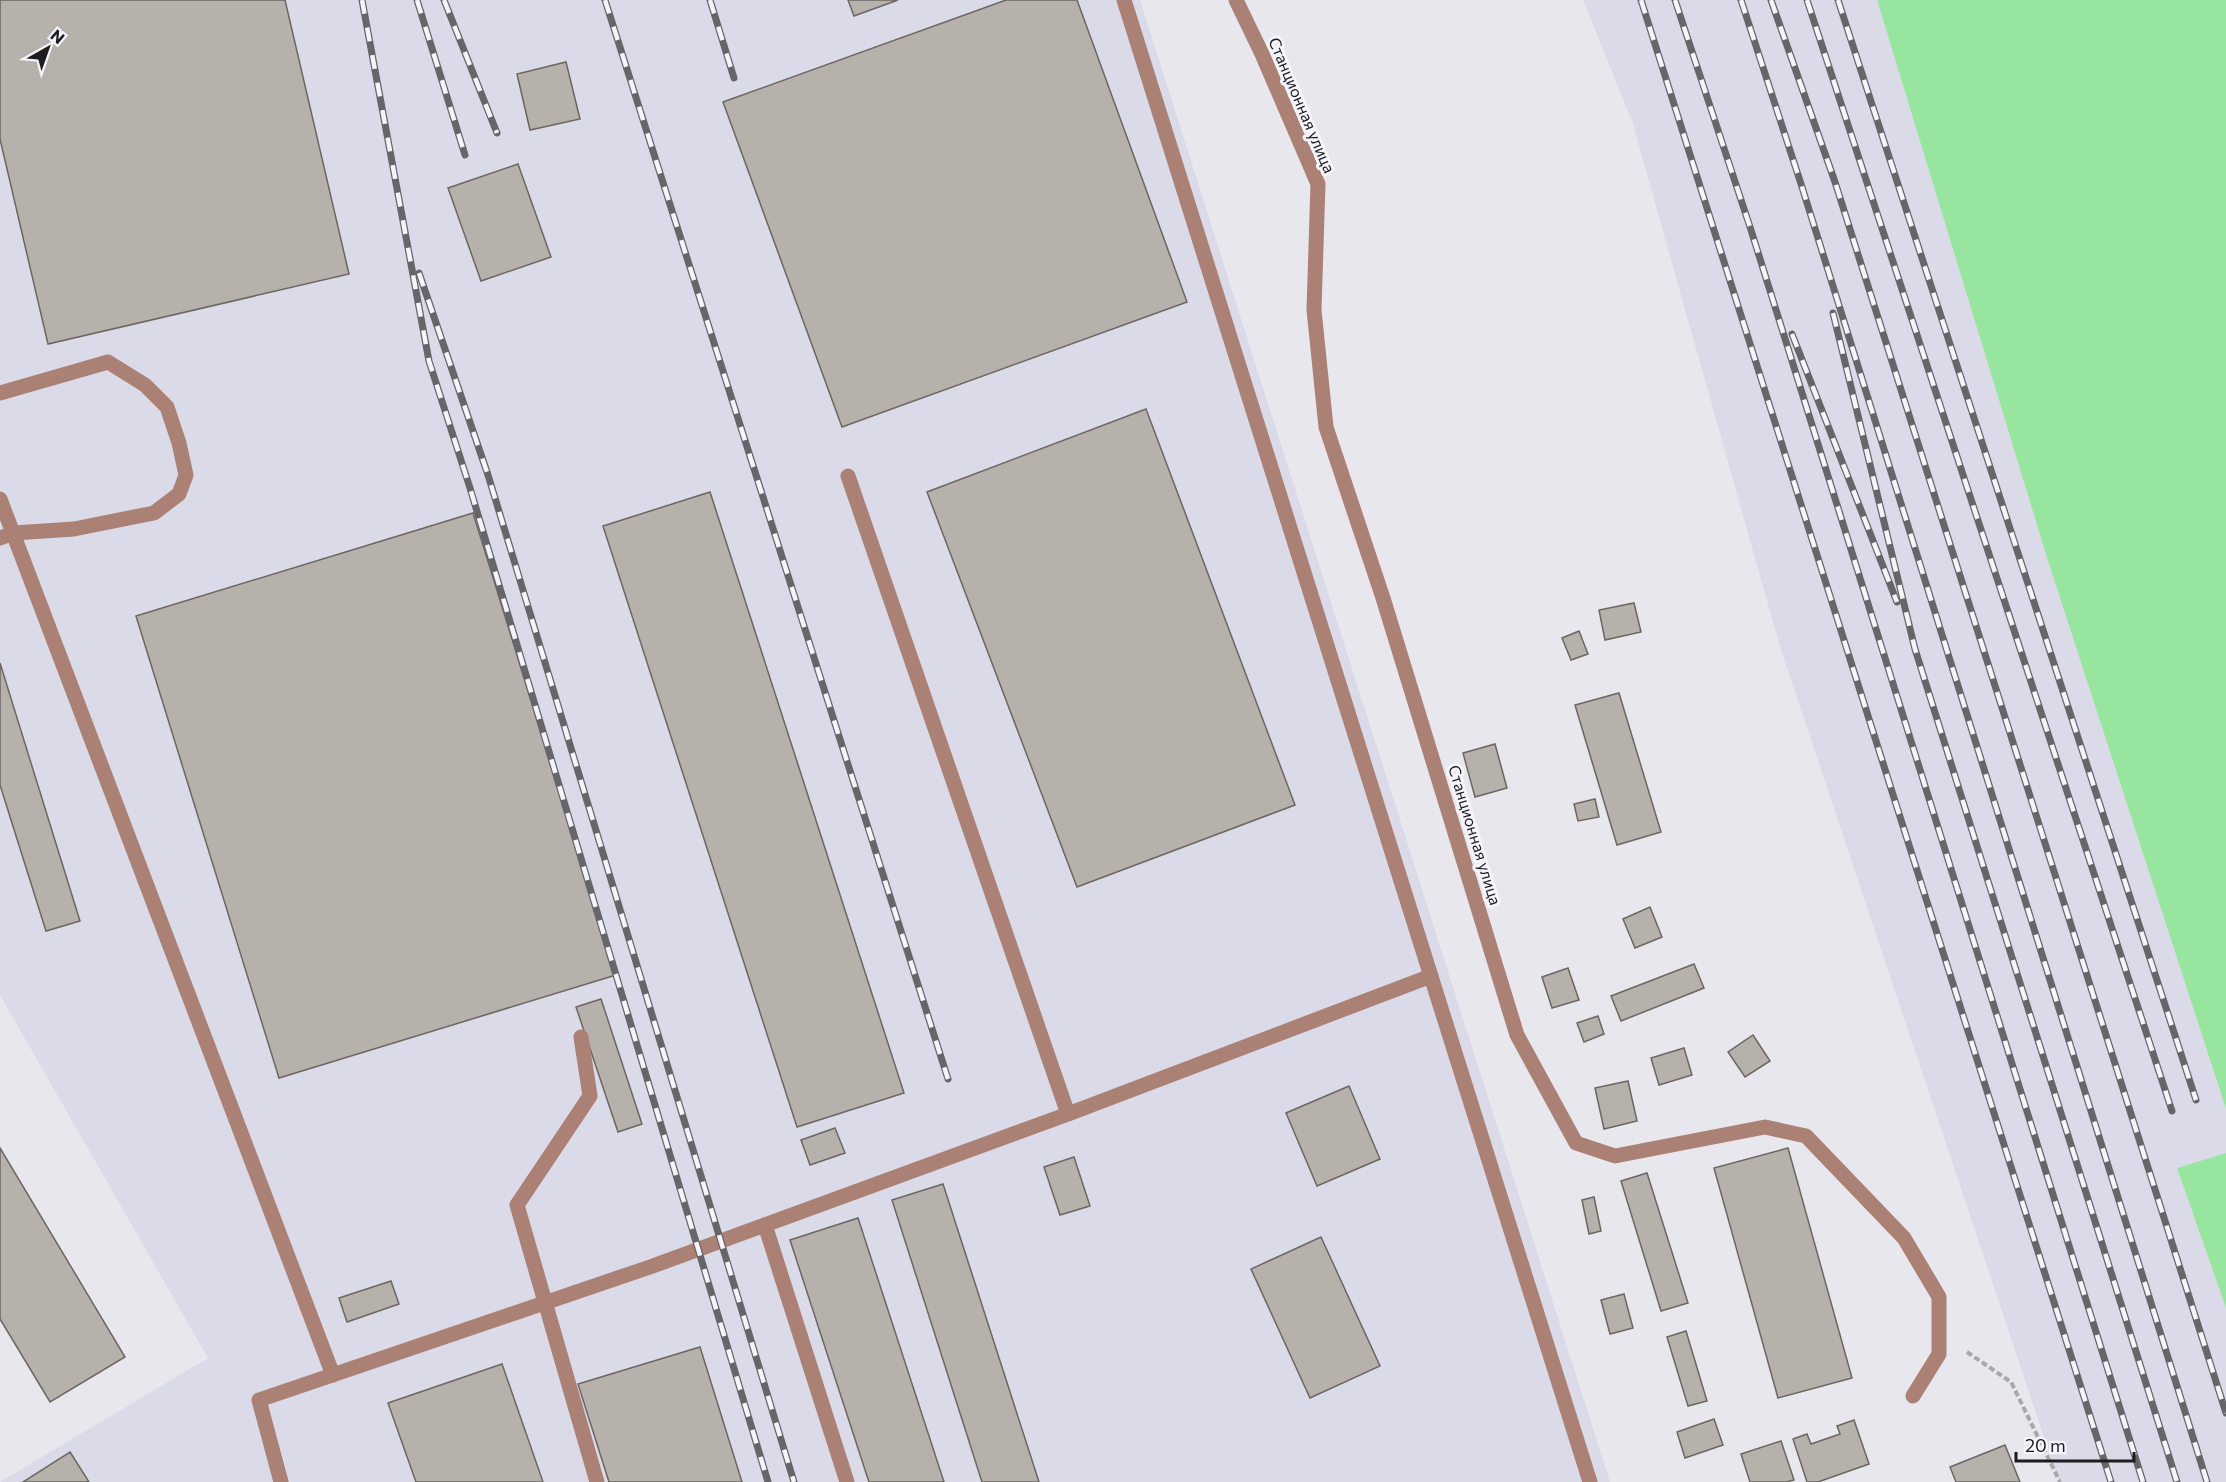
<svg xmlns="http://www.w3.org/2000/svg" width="2226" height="1482" font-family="Commissioner,sans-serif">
	<rect width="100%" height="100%" fill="#e8e7ee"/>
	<g fill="#dbdae8">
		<polygon points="0,0 1140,0 1610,1482 0,1482 208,1358 0,995"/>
		<polygon points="1583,0 1877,0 2048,561 2226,1109 2226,1153 2177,1168 2226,1308 2226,1482 2059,1482 1780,647 1632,121"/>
	</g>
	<g fill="#98e59f">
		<polygon points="1877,0 2226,0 2226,1109 2048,561"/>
		<polygon points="2226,1153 2226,1308 2177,1168"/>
	</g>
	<g fill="#b7b1ac" stroke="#6c6662" stroke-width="1.5">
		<polygon points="0,0 285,0 349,274 48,344 0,139"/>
		<polygon points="848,0 898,0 854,16"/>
		<polygon points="1006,0 1077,0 1187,302 842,427 723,102"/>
		<polygon points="566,62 580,119 530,130 517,74"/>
		<polygon points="518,164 551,257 481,281 448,188"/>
		<polygon points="1146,409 1295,805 1077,887 927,492"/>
		<polygon points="710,492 904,1093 797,1127 603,526"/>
		<polygon points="473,513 616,975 279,1078 136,616"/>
		<polygon points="1634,603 1641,632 1605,640 1599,610"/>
		<polygon points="1579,631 1588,654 1571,660 1562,638"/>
		<polygon points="0,663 80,921 46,931 0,785"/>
		<polygon points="1619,693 1661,832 1617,845 1575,705"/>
		<polygon points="1495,744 1507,788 1475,797 1463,753"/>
		<polygon points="1595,799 1599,817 1578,821 1574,804"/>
		<polygon points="1650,907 1662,937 1635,948 1623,919"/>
		<polygon points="1694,964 1704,988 1621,1021 1611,996"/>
		<polygon points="1568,968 1579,1000 1552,1008 1542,977"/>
		<polygon points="601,999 642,1124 618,1132 576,1007"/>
		<polygon points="1598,1016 1604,1034 1584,1042 1577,1023"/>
		<polygon points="1753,1035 1770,1061 1745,1077 1728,1052"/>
		<polygon points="1684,1048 1692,1075 1659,1085 1651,1058"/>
		<polygon points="1628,1081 1637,1121 1604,1129 1595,1088"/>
		<polygon points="1349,1086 1380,1159 1317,1186 1286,1113"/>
		<polygon points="835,1128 845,1153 810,1165 801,1140"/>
		<polygon points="0,1148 125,1357 50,1402 0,1319"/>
		<polygon points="1788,1148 1852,1378 1778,1398 1714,1168"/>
		<polygon points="1074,1157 1090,1206 1060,1215 1044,1167"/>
		<polygon points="1647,1173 1688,1303 1661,1311 1621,1181"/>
		<polygon points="943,1184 1039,1482 982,1482 892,1200"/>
		<polygon points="1594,1197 1601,1231 1589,1234 1582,1200"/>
		<polygon points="858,1218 944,1482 869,1482 790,1240"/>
		<polygon points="1321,1237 1380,1366 1310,1398 1251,1269"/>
		<polygon points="391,1281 399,1304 347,1322 339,1298"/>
		<polygon points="1624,1294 1633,1328 1610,1334 1601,1300"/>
		<polygon points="1686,1331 1707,1401 1688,1406 1667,1337"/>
		<polygon points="700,1347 742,1482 609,1482 578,1384"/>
		<polygon points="502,1364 543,1482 416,1482 388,1403"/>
		<polygon points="1714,1419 1723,1445 1685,1458 1677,1432"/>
		<polygon points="1854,1420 1869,1464 1818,1482 1807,1482 1793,1439 1807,1434 1811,1444 1840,1434 1837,1426"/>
		<polygon points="1781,1441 1794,1480 1786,1482 1750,1482 1741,1454"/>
		<polygon points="2005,1445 2020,1482 1956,1482 1950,1467"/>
		<polygon points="70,1452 89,1482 23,1482"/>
	</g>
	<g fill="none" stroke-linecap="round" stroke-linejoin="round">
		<polyline stroke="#a8a7ac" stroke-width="4" stroke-dasharray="6 3" stroke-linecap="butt" points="1967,1352 2011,1382 2060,1482"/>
		<g stroke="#ab8075" stroke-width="15">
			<polyline points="1124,0 1590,1482"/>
			<polyline points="0,393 108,362 145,385 167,407 179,443 186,475 179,494 154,513 74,529 13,533 0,538"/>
			<polyline points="848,476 1068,1114 1431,976"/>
			<polyline points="0,499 333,1375"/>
			<polyline points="581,1037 590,1096 517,1205 597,1482"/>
			<polyline points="765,1225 847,1482"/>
			<polyline points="281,1482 259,1400 650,1267 1068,1114"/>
		</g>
		<polyline stroke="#ab8075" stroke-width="15" points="1236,0 1262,54 1318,184 1314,310 1326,427 1383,598 1517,1035 1576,1143 1615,1156 1765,1127 1806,1136 1904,1238 1939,1297 1939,1354 1913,1396"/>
		<g stroke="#666569" stroke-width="7">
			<g id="rail">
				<polyline points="362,0 429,361 470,488 768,1482"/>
				<polyline points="417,0 465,155"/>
				<polyline points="444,0 497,133"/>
				<polyline points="605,0 948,1079"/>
				<polyline points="710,0 734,78"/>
				<polyline points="1641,0 2111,1482"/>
				<polyline points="1675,0 1751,230 2143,1482"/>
				<polyline points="1741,0 1802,187 2207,1482"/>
				<polyline points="1771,0 1835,182 2226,1413"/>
				<polyline points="1807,0 2172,1111"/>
				<polyline points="1838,0 2196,1100"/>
				<polyline points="419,273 488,475 794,1482"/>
				<polyline points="1833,313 1915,649 2177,1482"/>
				<polyline points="1792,334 1897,602"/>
			</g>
		</g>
		<use href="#rail" stroke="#f5f4fb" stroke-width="4.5" stroke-dasharray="14" stroke-linecap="butt"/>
	</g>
	<g text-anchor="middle" stroke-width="6" stroke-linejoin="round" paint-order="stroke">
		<g font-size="16" fill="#1d1d1f" stroke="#f5f4fb">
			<text transform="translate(1302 105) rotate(67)" y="6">Станционная улица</text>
			<text transform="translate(1475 835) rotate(73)" y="6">Станционная улица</text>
		</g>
	</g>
	<g transform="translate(48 48) rotate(40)" stroke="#f5f4fb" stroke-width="4.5" paint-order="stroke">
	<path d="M0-4.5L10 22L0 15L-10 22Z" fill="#1d1d1f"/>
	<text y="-9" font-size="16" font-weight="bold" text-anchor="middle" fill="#1d1d1f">N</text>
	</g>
	<path d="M2016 1452v9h118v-9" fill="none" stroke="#1d1d1f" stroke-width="3"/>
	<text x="2025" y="1452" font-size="18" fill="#1d1d1f" stroke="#f5f4fb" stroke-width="4.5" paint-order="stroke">20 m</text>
</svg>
